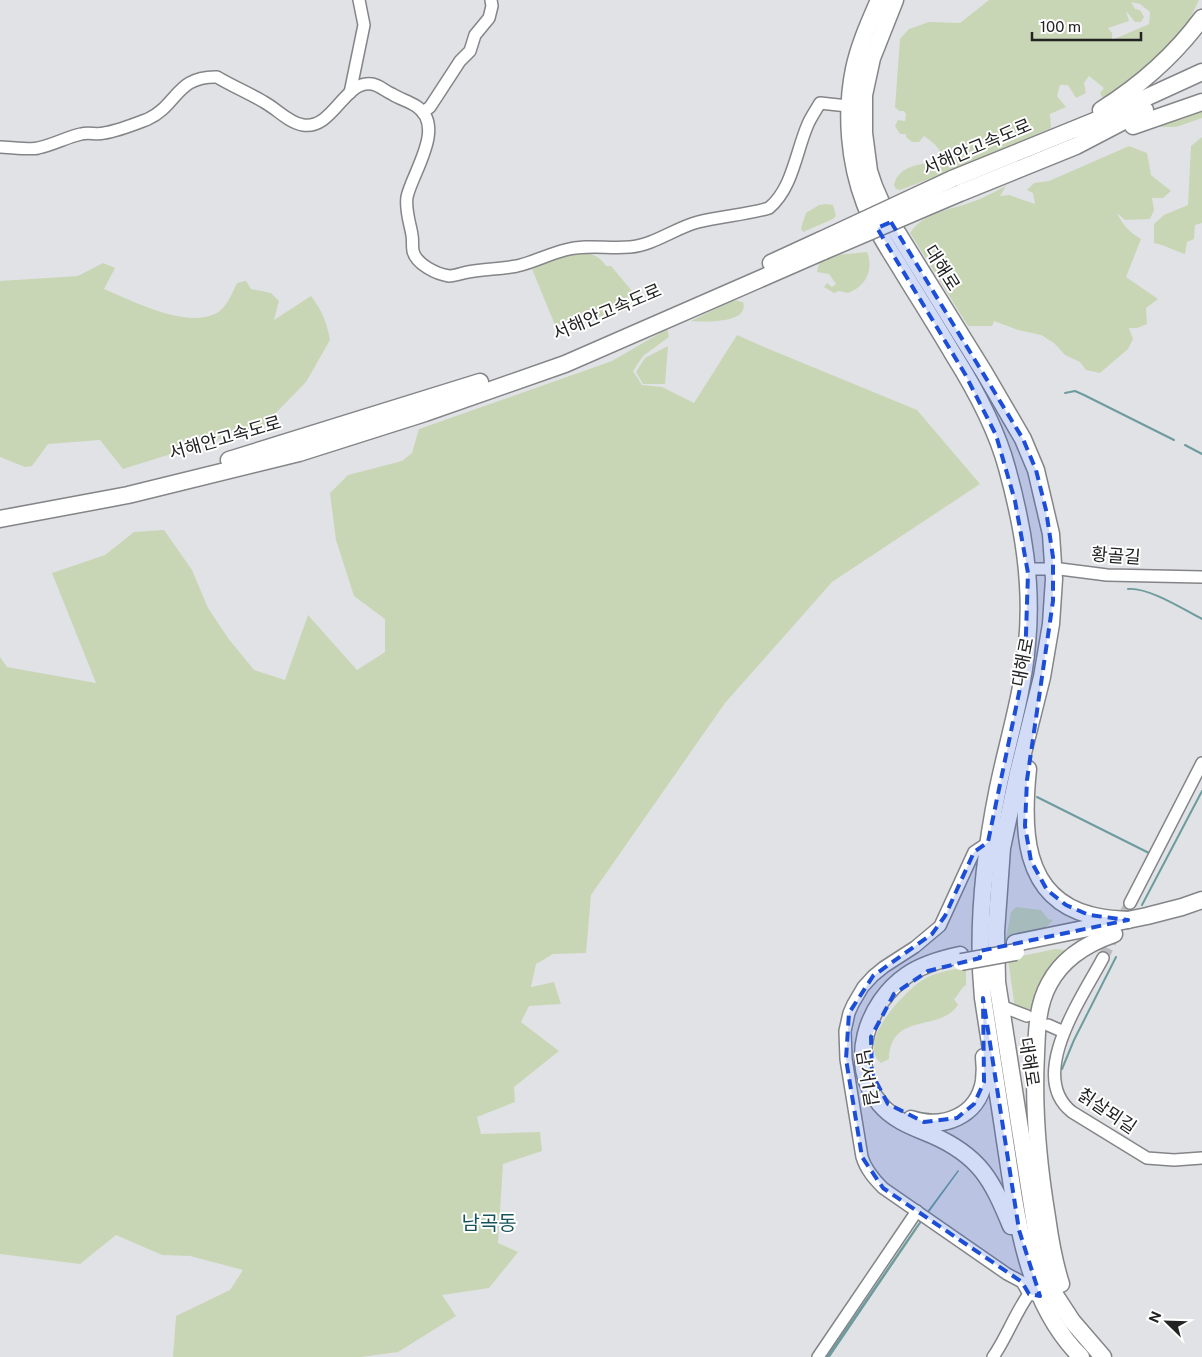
<svg xmlns="http://www.w3.org/2000/svg" width="1202" height="1357" font-family="'Public Sans','Noto Sans KR',sans-serif">
	<rect width="100%" height="100%" fill="#e1e2e5"/>
	<g fill="#c9d6b6" fill-rule="evenodd">
		<path d="M989 0H1199L1180 40 1113 95 1102 97 1100 93 1104 88 1089 76 1084 83 1086 93 1076 98 1068 85H1060L1057 96 1066 107 1050 114 1051 128 950 171 900 190 896 189 894 185C899 164 923 164 941 161 943 148 933 143 924 136L919 142H912L906 137V134H900L895 126 898 120 905 121 906 114 904 111H899L895 107 900 39 909 29 929 22 960 23ZM1131 2 1140 4 1150 12 1149 24 1112 40V33L1108 28 1129 21 1126 11 1135 22H1141L1144 17 1140 10 1135 9Z"/>
		<polygon points="1202,106 1202,118 1176,127 1160,127 1164,121"/>
		<path d="M1202 137V223L1195 225 1194 239 1187 242 1185 254C1174 251 1166 245 1154 243V224L1164 215 1188 205 1191 146Z"/>
		<path d="M1129 146 1147 153 1151 175 1171 191 1163 198H1152L1154 210 1150 219 1125 220 1117 213C1123 225 1129 232 1141 239L1126 277 1158 299 1146 308 1147 324 1137 328H1129L1133 339 1128 349 1100 373 1086 370 1080 362 1065 355 1054 343 1041 335 1018 330 994 321 992 326H968L910 233C923 213 949 210 969 203 982 199 994 192 1006 186L1000 196 1009 195 1035 204 1033 193 1027 190 1034 183 1049 181Z"/>
		<polygon points="826,204 833,205 836,216 833,219 803,232 801,228 806,213 819,205"/>
		<path d="M867 252C874 270 866 286 848 293L839 291 834 293 824 287 827 283 832 287 836 284 829 274 817 272 819 263 836 255Z"/>
		<path d="M584 253C594 254 600 257 606 266H611L642 303 616 314 555 325 532 269 565 256Z"/>
		<path d="M103 263 115 268 104 289C133 301 184 328 215 314 226 309 232 294 237 283L246 281 251 289 271 293 279 301 274 320 311 296C322 310 327 323 330 340L306 382 264 425 123 469 100 440 48 444 32 466 25 467 0 457V281L78 276Z"/>
		<path d="M733 300 743 302C750 324 703 322 691 321Z"/>
		<polygon points="667,329 669,337 643,356 633,371 642,385 662,387 694,403 737,335 764,347 917,410 980,484 832,582 725,703 591,895 586,953 553,954 536,964 531,987 554,982 561,1004 529,1006 521,1022 559,1051 514,1087 515,1102 477,1117 481,1134 540,1132 542,1151 503,1164 498,1243 518,1252 489,1288 442,1295 456,1316 398,1352 361,1357 173,1357 176,1316 230,1290 243,1270 190,1256 162,1255 116,1235 80,1264 0,1254 0,657 7,667 96,683 52,573 105,555 134,532 164,530 192,570 208,608 228,638 254,670 285,680 308,615 357,670 385,652 385,619 354,596 336,540 330,493 348,475 402,461 412,453 419,429 612,361"/>
		<polygon points="668,346 665,384 643,384 636,372 645,358"/>
		<path d="M1016 907 1041 910 1048 919 1053 920C1040 936 1025 936 1006 938L1011 912Z"/>
		<polygon points="1055,949 1067,950 1068,953 1033,1016 1015,1008 1008,959"/>
		<path d="M966 968V985C960 989 959 995 954 999L958 1005C939 1033 891 1011 889 1059L881 1063C856 1043 903 993 921 981 934 972 950 970 966 968Z"/>
	</g>
	<polygon fill="#6c9c9d" points="958,1170 959,1171 919,1226 830,1357 826,1357 917,1225"/>
	<g fill="none" stroke-linecap="round" stroke-linejoin="round">
		<g stroke="#6c9c9d" stroke-width="2">
			<polyline points="1065,393 1075,391 1084,395 1174,440"/>
			<polyline points="1185,445 1202,454"/>
			<path d="M1128 589C1148 587 1183 609 1202 619"/>
			<polyline points="1037,797 1149,853"/>
			<polyline points="1142,905 1202,791"/>
			<polyline points="1062,1069 1074,1040 1116,957"/>
		</g>
		<polyline stroke="#bbbcbe" stroke-width="11" stroke-dasharray="11 5.5" stroke-linecap="butt" points="1103,958 1130,903"/>
		<g stroke="#848588" stroke-width="14">
			<g id="minor">
				<polyline points="350,93 364,25 359,0"/>
				<polyline points="423,112 430,107 460,61 470,51 475,35 489,18 492,6 491,0"/>
				<path d="M0 147C8 147 32 150 38 148 53 145 67 137 81 134 89 132 97 135 104 133 118 131 135 124 148 119 178 105 176 76 217 77 232 86 249 93 264 102 277 109 289 123 303 125 333 130 345 79 372 84 379 85 385 91 392 94 400 99 408 101 416 106 447 126 412 173 407 197 405 210 410 223 412 235 413 240 412 246 413 251 416 264 436 274 449 276 455 276 462 273 468 272 484 269 501 269 517 266 534 262 549 254 565 250 587 244 608 249 630 247 654 245 675 228 698 222 721 216 746 215 769 208 793 188 796 151 808 124 811 117 816 110 820 103L857 107"/>
				<polyline points="1028,569 1060,569 1107,575 1202,577"/>
				<path d="M993 846H983L974 852 940 926 915 947 884 967 873 976 863 987 853 1004 849 1013 845 1031 846 1059 862 1157C866 1170 874 1179 883 1188L1007 1274 1022 1282 1029 1294 1040 1296"/>
				<polyline points="1130,903 1202,763"/>
				<path d="M1103 958C1083 996 1026 1076 1072 1112L1147 1158 1174 1160 1202 1158"/>
				<polyline points="1001,1006 1027,1016"/>
				<polyline points="1048,1025 1064,1032"/>
				<polyline points="818,1357 917,1211"/>
				<path d="M993 1357C1007 1337 1015 1313 1029 1294"/>
			</g>
		</g>
		<g stroke="#848588" stroke-width="19">
			<g id="highway">
				<path d="M879 0C869 23 859 45 854 69 845 113 849 162 865 204 874 227 888 248 901 269 918 297 936 325 953 354 975 389 996 427 1007 468 1023 526 1033 584 1027 644 1023 693 1008 740 998 788 984 857 976 927 983 998 990 1045 998 1093 1005 1141 1017 1216 1024 1300 1081 1357"/>
				<polyline points="895,0 872,58 864,95 864,133 869,171 874,186 887,216 984,372 1023,439 1036,470 1051,534 1054,579 1051,624 1042,677 1018,773 1002,848 996,932 997,982 1039,1250 1055,1295 1072,1321 1103,1357"/>
				<path d="M1101 110C1141 85 1174 56 1202 18"/>
				<polyline points="1133,126 1202,102"/>
				<polyline points="952,179 1097,120 1202,72"/>
				<polyline points="960,193 1076,146 1145,110"/>
				<polyline points="771,263 821,240"/>
				<polyline points="229,460 480,382"/>
				<polyline points="0,519 128,495 299,453 425,413 565,364 824,251"/>
				<path d="M1028 769C1022 826 1021 897 1090 915 1103 919 1115 919 1128 920"/>
				<polyline points="1015,943 1147,916 1182,907 1202,900"/>
				<path d="M960 955C941 959 923 964 907 975 867 1002 846 1064 880 1104 893 1120 913 1127 932 1135 980 1156 992 1180 1011 1226"/>
				<path d="M911 1119C943 1130 978 1116 984 1081 985 1073 985 1065 984 1057"/>
				<path d="M1061 1284C1054 1262 1050 1239 1047 1217 1038 1163 1033 1109 1036 1054 1037 1030 1037 1006 1049 984 1062 959 1088 943 1114 934"/>
			</g>
		</g>
		<use href="#minor" stroke="#fff" stroke-width="11"/>
		<use href="#highway" stroke="#fff" stroke-width="16"/>
		<g stroke="#848588" stroke-width="19" stroke-linecap="butt">
			<g id="highway-bridge">
				<polyline points="821,240 952,179"/>
				<polyline points="824,251 960,193"/>
				<polyline points="961,962 1016,952"/>
			</g>
		</g>
		<use href="#highway-bridge" stroke="#fff" stroke-width="16"/>
	</g>
	<path fill="#1d4ed8" fill-opacity="0.2" stroke="#1d4ed8" stroke-width="4" stroke-dasharray="10 6" stroke-linejoin="round" d="M891 222 1023 439 1036 470 1046 510 1053 557V601L1027 780 1025 826 1031 861 1047 890 1066 905 1089 915 1128 920 980 951V958L928 971 894 994 871 1037 872 1074 888 1104 924 1122 957 1118 974 1104 984 1082 983 998 1019 1230 1040 1296 1029 1294 1022 1282 883 1188 862 1157 846 1059 849 1013 873 976 932 934 945 916 974 852 988 842 1025 664 1028 573 1015 501 996 435 965 374 877 228Z"/>
	<g text-anchor="middle" stroke-width="4" stroke-linejoin="round" paint-order="stroke">
		<g font-size="18" fill="#232324" stroke="#fff">
			<text transform="translate(977 147) rotate(-23)" y="6">서해안고속도로</text>
			<text transform="translate(942 268) rotate(58)" y="6">대해로</text>
			<text transform="translate(607 312) rotate(-23)" y="6">서해안고속도로</text>
			<text transform="translate(225 438) rotate(-16)" y="6">서해안고속도로</text>
			<text transform="translate(1116 556) rotate(4)" y="6">황골길</text>
			<text transform="translate(1023 662) rotate(-79)" y="6">대해로</text>
			<text transform="translate(1029 1062) rotate(81)" y="6">대해로</text>
			<text transform="translate(867 1078) rotate(81)" y="6">남서1길</text>
			<text transform="translate(1107 1111) rotate(34)" y="6">칡살뫼길</text>
		</g>
		<g font-size="20" fill="#18535a" stroke="#fff">
			<text x="489" y="1230">남곡동</text>
		</g>
	</g>
	<g transform="translate(1167 1322) rotate(293)" stroke="#ffffff" stroke-width="4" paint-order="stroke">
	<path d="M0-4L9 19L0 12L-9 19Z" fill="#232324"/>
	<text y="-8" font-size="14" font-weight="bold" text-anchor="middle" fill="#232324">N</text>
	</g>
	<path d="M1032 32v8h109v-8" fill="none" stroke="#232324" stroke-width="2.5"/>
	<text x="1040" y="32" font-size="15" fill="#232324" stroke="#ffffff" stroke-width="4" paint-order="stroke">100 m</text>
</svg>
